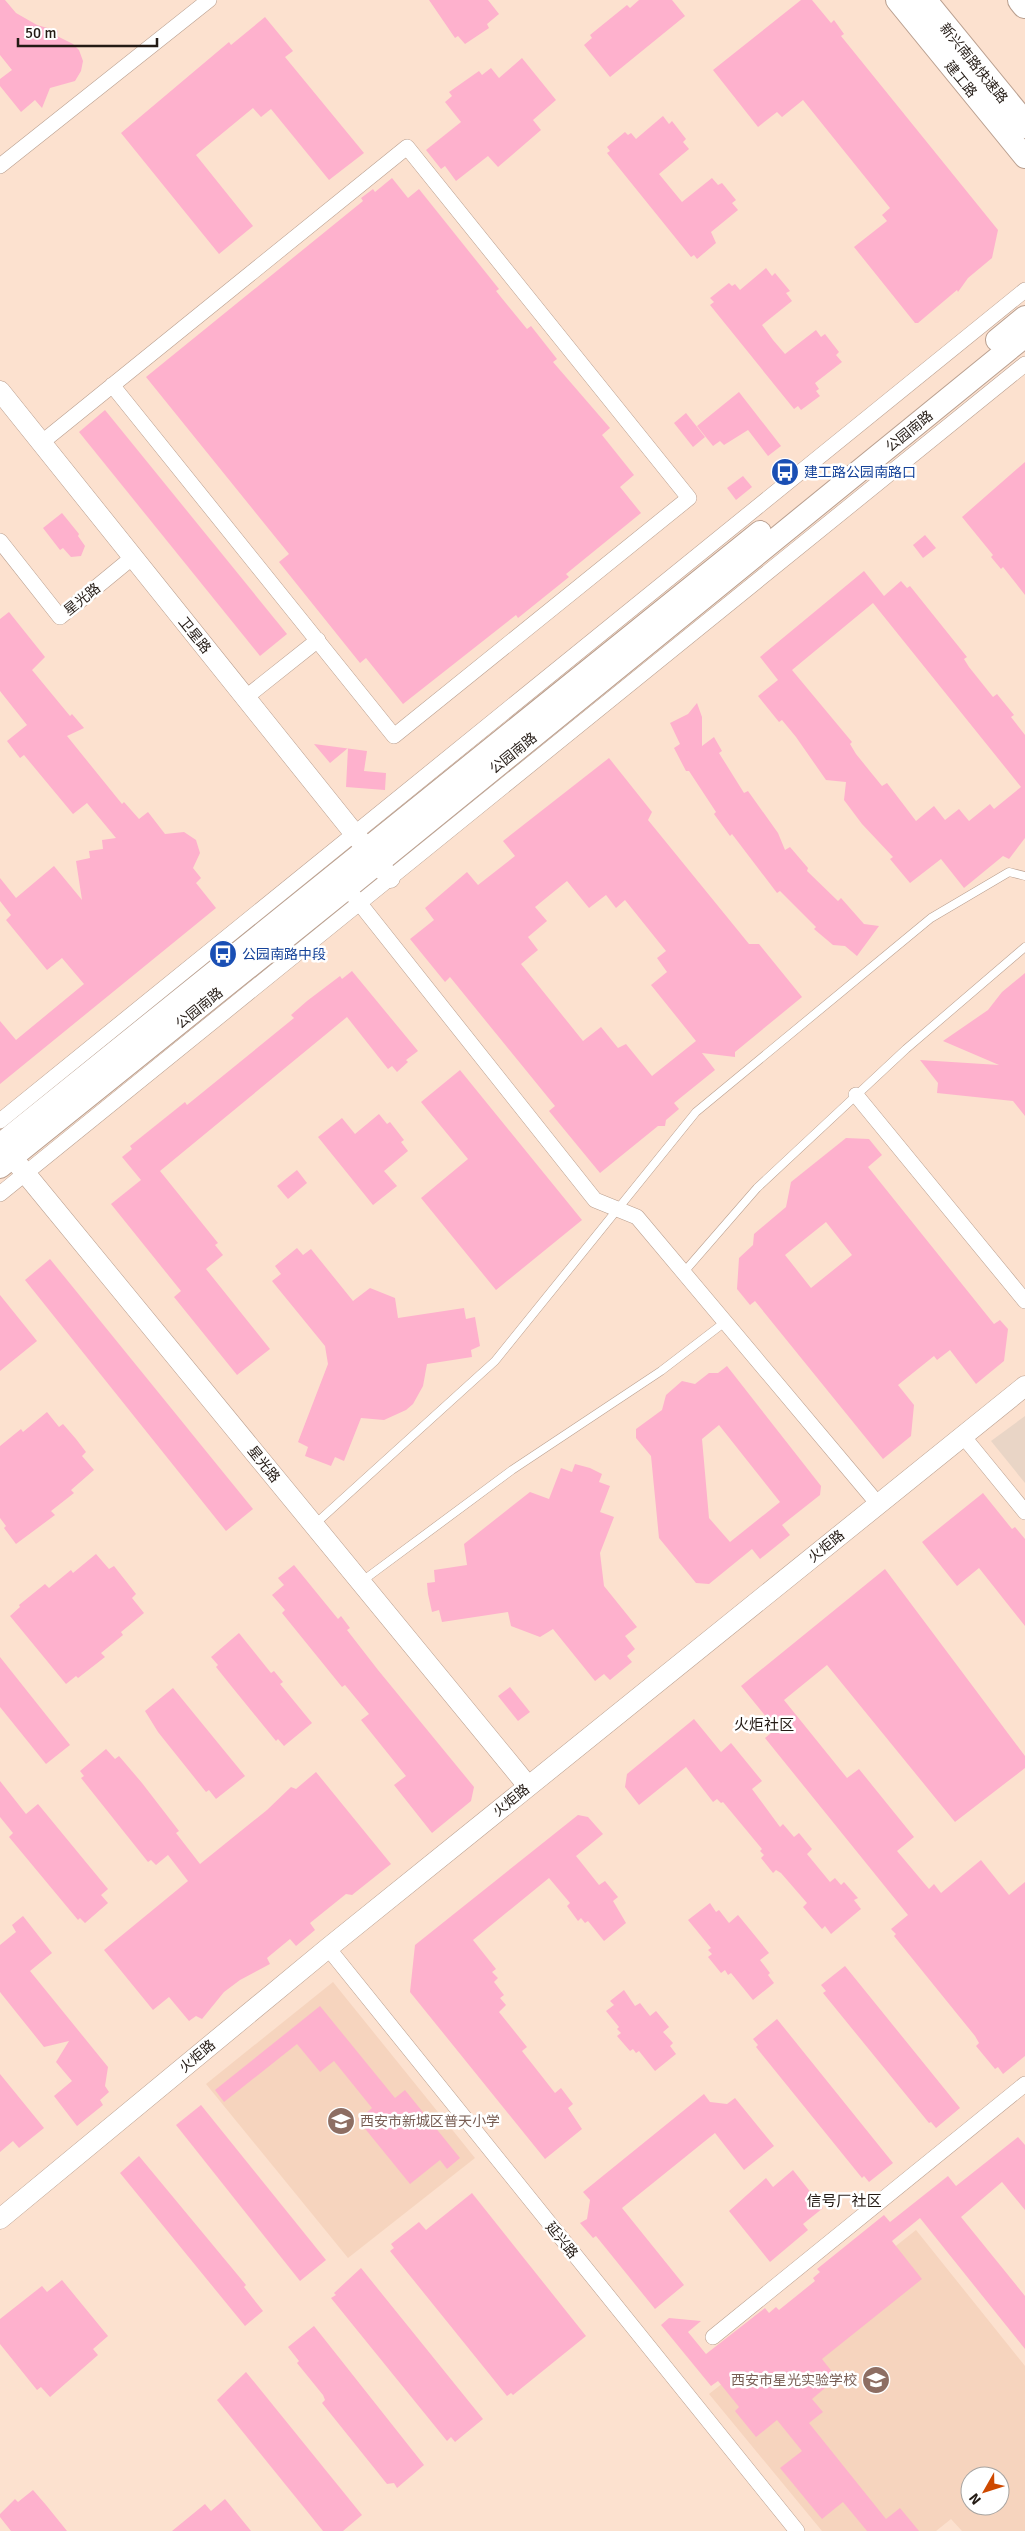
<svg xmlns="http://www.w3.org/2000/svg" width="1025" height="2531" font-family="Signika,'Noto Sans SC',sans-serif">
	<rect width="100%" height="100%" fill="#fce1cf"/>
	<polygon fill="#e9d5c6" points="1025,1416 1025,1483 991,1441"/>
	<g fill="#f6d4be" fill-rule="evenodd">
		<polygon points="333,1982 475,2158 348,2258 206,2084"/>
		<path d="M916 2230 1025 2366V2531H962L951 2519 936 2531H822L709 2394ZM970 2476H1000V2506H970Z"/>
	</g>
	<g fill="#feb1cd" fill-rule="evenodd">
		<polygon points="0,0 5,0 16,13 37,25 58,31 57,36 73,44 79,50 83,61 81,71 75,81 50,88 42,108 35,100 21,112 0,86 0,79 12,70 0,55"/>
		<polygon points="429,0 488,0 499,14 487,24 489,28 465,44 458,36 455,38"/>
		<polygon points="639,0 672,0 685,16 610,77 584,45 592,38 590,35 627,5 630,8"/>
		<polygon points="801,0 812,0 831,23 834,20 844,34 841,36 998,230 992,258 968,278 958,292 957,290 918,323 915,323 854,247 887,221 882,215 890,208 803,100 782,117 777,112 758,127 713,70"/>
		<polygon points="265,17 293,51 285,57 364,153 329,180 271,109 261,117 253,108 196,155 253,226 219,254 121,133 229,42 231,45"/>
		<polygon points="522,58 556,100 533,120 541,130 498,167 488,156 456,181 445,166 441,169 426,150 461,122 445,102 452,96 449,92 479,71 482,75 491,68 499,78"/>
		<polygon points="663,116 669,124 672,121 686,139 683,142 689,149 659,174 682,202 712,178 718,185 722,183 736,200 732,203 738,210 711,232 716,243 697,259 694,255 691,257 607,153 610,151 607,147 625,132 628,135 631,133 636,139"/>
		<polygon points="392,178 408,198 419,189 499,289 496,291 527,329 531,326 557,359 553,362 610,428 602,435 634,475 620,487 641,513 566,574 569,577 518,618 516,615 403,704 366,658 360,663 279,562 289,554 146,377 363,201 361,198 373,189 375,192"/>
		<polygon points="766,268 772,276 775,273 790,291 786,293 792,301 762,325 773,340 785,354 816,330 821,337 825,334 839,352 836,355 842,362 815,383 819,389 816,391 820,396 801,410 798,406 794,409 710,305 714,302 710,298 729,283 732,286 735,284 740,290"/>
		<polygon points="739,392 781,446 768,456 748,430 724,445 720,441 713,446 697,426"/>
		<polygon points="105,410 287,634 260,656 79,432"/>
		<polygon points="686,413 705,437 693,447 674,423"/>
		<polygon points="1025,462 1025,595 1003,567 1001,569 991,557 993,555 962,517"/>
		<polygon points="743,476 752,487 736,500 727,488"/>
		<polygon points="62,513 79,534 78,536 85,546 81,556 71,557 63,548 60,550 43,528"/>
		<polygon points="925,535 936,548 923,558 913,545"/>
		<path d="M864 571 884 596 901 581 907 588 910 586 967 657 964 659 969 667 993 697 997 694 1014 715 1011 717 1025 735V838L1009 859 1003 856 964 888 941 859 910 883 890 859 893 857 862 824 844 800 846 782 826 780 796 737 782 720 779 722 758 696 778 680 760 657ZM873 603 1021 787 994 809 990 804 969 821 959 809 945 820 934 806 916 821 887 783 882 786 873 775 856 754 850 744 852 742 792 670Z"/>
		<polygon points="9,612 45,657 32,670 70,716 72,714 84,728 67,736 122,804 124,802 139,819 148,812 165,834 184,832 196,840 200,853 193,868 201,878 196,883 216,908 0,1084 0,1021 16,1040 84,984 62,958 47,970 6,920 11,915 0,901 0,878 16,898 54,866 82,900 76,861 90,858 89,851 103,849 102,840 116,838 87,803 73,814 24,755 20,758 7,741 27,725 0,691 0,619"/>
		<polygon points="697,703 702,717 702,746 714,737 722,751 719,753 744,793 748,791 778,833 785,850 790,847 808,868 807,871 838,901 841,898 864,924 879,926 857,956 845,946 833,945 814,929 816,927 780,891 777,893 732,834 730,836 714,814 716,812 689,771 686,771 674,748 680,744 670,723 688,714"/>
		<polygon points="314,744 367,751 364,771 386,773 385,790 346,787 348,748 330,763"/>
		<path d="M609 758 652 812 648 820 749 944H759L802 997 735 1052V1057L702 1053 715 1070 674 1103 679 1109 666 1120 665 1126H658L600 1173 549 1111 555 1106 450 977 445 982 410 939 434 920 425 908 467 872 478 885 515 856 503 841ZM567 881 589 908 606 895 616 908 625 900 666 951 657 958 667 972 651 985 696 1041 652 1076 626 1044 618 1048 601 1027 583 1041 521 964 538 950 528 937 547 921 535 907Z"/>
		<polygon points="352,971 418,1051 406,1060 408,1062 397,1072 392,1066 388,1069 347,1017 160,1171 218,1243 215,1245 223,1255 206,1269 270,1349 237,1375 174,1297 181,1291 111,1204 141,1180 122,1157 132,1149 130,1146 185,1102 187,1105 294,1018 291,1015 307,1001 340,976 342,979"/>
		<polygon points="1025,973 1025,1116 1013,1101 937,1093 938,1083 920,1060 999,1065 943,1041 988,1010 1002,992"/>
		<polygon points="460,1070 582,1220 496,1290 421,1198 468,1159 421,1102"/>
		<polygon points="379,1114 387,1124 390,1122 404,1140 401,1142 408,1151 384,1171 397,1186 373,1205 318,1137 342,1118 355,1134"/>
		<path d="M846 1138 869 1139 882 1155 868 1167 994 1324 1000 1320 1008 1329 1004 1361 976 1384 950 1350 937 1360 934 1356 898 1385 914 1405 911 1436 883 1459 755 1301 750 1305 737 1289 739 1258 753 1245 754 1234 786 1207 791 1182ZM826 1222 852 1255 811 1288 785 1255Z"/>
		<polygon points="297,1170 307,1183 288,1199 277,1186"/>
		<polygon points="297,1248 303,1255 311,1249 353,1301 370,1288 395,1298 398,1318 464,1308 466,1319 475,1317 480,1346 471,1350 472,1357 427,1364 423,1386 413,1404 406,1410 384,1420 361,1418 344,1461 335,1457 331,1466 305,1456 308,1447 298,1442 328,1364 325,1346 272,1281 281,1274 275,1266"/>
		<polygon points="50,1259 253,1509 226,1531 25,1280"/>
		<polygon points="0,1295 37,1341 0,1371"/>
		<path d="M727 1366 821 1486 820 1495 782 1525 790 1535 760 1559 752 1549 709 1584 696 1583 659 1538 651 1456 636 1438V1429L662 1410 666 1395 682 1381 695 1384 709 1373H718ZM719 1425 780 1502 730 1542 709 1518 702 1439Z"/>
		<polygon points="47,1412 59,1427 63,1424 76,1439 86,1452 82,1456 94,1470 71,1490 74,1493 51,1511 55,1515 16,1544 4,1528 6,1526 0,1518 0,1446 21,1429 23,1432"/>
		<polygon points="575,1464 590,1468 602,1474 599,1482 610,1486 600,1512 614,1517 600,1553 604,1586 637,1627 625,1636 635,1649 627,1656 632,1662 610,1680 604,1674 595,1681 553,1629 540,1637 511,1626 508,1612 442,1622 439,1610 432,1612 428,1594 427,1583 435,1582 434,1570 467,1565 464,1544 530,1492 549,1499 561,1468 572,1472"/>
		<polygon points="983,1493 1012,1529 1015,1527 1025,1539 1025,1626 979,1568 957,1586 922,1542"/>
		<polygon points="96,1554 109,1569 114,1566 136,1594 132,1598 144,1613 121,1632 123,1635 101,1653 105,1657 78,1678 76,1676 66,1684 10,1616 20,1607 19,1605 45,1584 49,1588 71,1570 73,1573"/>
		<polygon points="294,1565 338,1619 341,1616 350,1628 347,1630 378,1670 474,1787 471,1801 432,1833 394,1785 406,1776 361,1720 369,1714 345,1685 342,1687 282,1613 285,1610 272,1595 284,1585 278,1578"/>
		<polygon points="885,1569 1025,1756 1025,1768 955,1822 827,1665 784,1700 847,1778 859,1769 914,1837 897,1851 929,1889 934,1884 941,1893 981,1860 1009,1895 1025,1882 1025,2056 1003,2074 998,2067 995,2069 976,2046 979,2043 975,2036 894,1936 896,1934 891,1929 908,1915 765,1738 776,1729 741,1686"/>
		<polygon points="239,1633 271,1673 274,1671 283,1682 280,1684 312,1723 284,1746 278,1739 276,1741 232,1687 216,1667 218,1665 211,1657"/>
		<polygon points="0,1657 70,1745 46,1764 0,1707"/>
		<polygon points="510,1687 530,1712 518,1721 498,1696"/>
		<polygon points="173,1688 245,1776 216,1799 209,1790 206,1792 158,1732 145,1711"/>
		<polygon points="694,1719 721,1752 731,1743 762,1781 752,1789 780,1827 783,1824 794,1837 799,1833 812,1849 807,1854 830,1882 835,1878 841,1885 844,1882 858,1898 854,1900 861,1909 831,1934 825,1926 822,1929 803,1907 807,1903 781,1873 776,1870 773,1873 761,1858 764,1855 760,1851 762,1849 723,1802 721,1803 717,1799 713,1802 686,1767 639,1805 625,1787 627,1774"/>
		<polygon points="106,1749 115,1759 119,1756 142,1783 179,1831 176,1833 200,1864 267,1810 291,1787 296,1789 316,1772 391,1864 352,1895 346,1894 310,1923 315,1930 296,1946 290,1939 267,1958 270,1964 240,1980 224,1992 202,2019 196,2016 189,2021 169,1997 153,2010 104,1950 188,1881 168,1855 156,1865 151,1860 148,1862 81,1778 84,1776 80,1771"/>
		<polygon points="0,1781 26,1814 38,1804 108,1889 101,1895 108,1903 85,1923 80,1918 78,1920 9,1837 13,1833 0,1817"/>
		<polygon points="578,1815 588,1817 603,1834 576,1856 599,1885 605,1881 618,1897 613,1901 626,1923 604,1941 588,1921 585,1923 581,1918 578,1921 567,1906 570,1903 549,1878 473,1940 496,1969 492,1972 498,1978 494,1982 504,1995 500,1998 506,2005 499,2012 527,2047 522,2051 555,2093 561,2088 573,2104 568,2108 582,2129 545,2159 410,1992 415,1945"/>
		<polygon points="710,1903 716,1912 719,1910 729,1923 738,1915 769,1953 760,1960 770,1973 768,1975 774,1983 753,2000 731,1973 728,1975 725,1970 721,1973 708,1957 712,1954 708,1950 711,1948 688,1920"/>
		<polygon points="23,1916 52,1953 30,1971 108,2067 105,2086 109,2092 100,2100 103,2105 77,2126 54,2096 72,2081 56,2062 69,2041 44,2047 0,1992 0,1945 16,1932 12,1925"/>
		<polygon points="845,1966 960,2108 936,2128 931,2122 929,2123 823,1993 826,1991 821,1985"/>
		<polygon points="624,1990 635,2006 640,2003 650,2016 656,2011 669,2027 663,2032 673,2043 670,2046 676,2054 655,2071 639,2051 636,2053 633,2049 630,2051 617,2036 621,2033 617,2029 619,2027 606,2011 614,2005 610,2001"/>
		<polygon points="320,2006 395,2098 405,2090 460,2158 447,2169 440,2160 410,2184 358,2120 372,2108 334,2061 320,2072 297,2044 224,2102 215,2090"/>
		<polygon points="777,2019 893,2163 869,2182 864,2176 862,2178 756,2047 758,2045 753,2039"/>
		<polygon points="0,2074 44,2128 19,2148 13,2141 0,2152"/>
		<polygon points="704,2094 710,2102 727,2104 735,2098 774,2146 744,2170 715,2133 622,2208 684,2285 655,2309 596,2236 593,2238 580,2223 587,2219 590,2200 583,2192"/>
		<polygon points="201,2105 326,2260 300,2281 176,2125"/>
		<polygon points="1018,2137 1025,2145 1025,2210 1002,2182 961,2217 1025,2296 1025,2349 920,2218 892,2241 922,2279 822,2359 837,2378 812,2399 823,2412 809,2423 886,2519 900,2508 919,2531 867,2531 843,2502 822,2519 780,2468 802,2451 777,2420 756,2437 735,2411 739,2407 718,2381 711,2386 661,2325 669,2318 701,2321 688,2332 706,2354 765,2308 769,2313 776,2307 779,2310 815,2281 813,2278 820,2272 817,2269 884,2215 890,2222 948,2176 956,2186"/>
		<polygon points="139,2156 246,2285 244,2287 263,2311 245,2326 120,2173"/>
		<polygon points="793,2170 823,2208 803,2224 808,2230 770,2262 729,2211 766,2178 773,2187"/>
		<polygon points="472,2193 586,2336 513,2395 511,2393 507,2396 390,2251 394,2248 391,2244 419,2222 426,2230"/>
		<polygon points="361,2268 483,2419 455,2442 451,2437 447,2441 331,2298 336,2295 334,2293"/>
		<polygon points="62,2280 108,2336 93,2349 98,2355 50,2397 41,2387 37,2390 0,2344 0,2319 42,2286 47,2292"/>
		<polygon points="314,2326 424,2465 397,2488 394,2483 387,2484 322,2403 325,2400 323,2395 297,2363 299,2361 288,2347"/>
		<polygon points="246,2372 362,2515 343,2531 323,2531 217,2400"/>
		<polygon points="33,2490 46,2505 67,2531 11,2531 0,2517 0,2514 15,2499 18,2502"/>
		<polygon points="225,2499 251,2531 172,2531 205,2504 211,2511"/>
	</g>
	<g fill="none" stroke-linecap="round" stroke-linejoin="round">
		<g stroke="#b99f8f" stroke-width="9">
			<g id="service">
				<polyline points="684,1272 757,1188 906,1049 1025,947"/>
				<polyline points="314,1525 495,1361 696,1112 931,918 1009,872 1025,876"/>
				<polyline points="361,1582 512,1470 661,1371 725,1322"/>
			</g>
		</g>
		<g stroke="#b99f8f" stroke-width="16">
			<g id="minor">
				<polyline points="0,166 209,0"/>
				<polyline points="41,443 407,147 689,498 394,736 112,385"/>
				<polyline points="0,541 60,617 133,557"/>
				<polyline points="245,698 318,640"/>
				<polyline points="353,895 595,1200 637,1217 878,1504"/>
				<polyline points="856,1095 1025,1301"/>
				<polyline points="0,1121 1025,290"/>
				<polyline points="0,1194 1025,364"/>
				<polyline points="963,1436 1025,1512"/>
				<polyline points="328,1948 797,2531"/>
				<polyline points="713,2337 1025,2084"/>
			</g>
		</g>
		<g stroke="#b99f8f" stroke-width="21">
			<g id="tertiary">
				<polyline points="0,391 390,878"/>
				<polyline points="3,1146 528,1786"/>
				<polyline points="0,2219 328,1948 1025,1386"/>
			</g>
		</g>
		<g stroke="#b99f8f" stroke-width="24">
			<g id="secondary">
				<polyline points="897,0 1025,157"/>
				<polyline points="997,340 1025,317"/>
				<polyline points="0,1145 760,532"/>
				<polyline points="0,1167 347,888 1025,336"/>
			</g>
		</g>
		<g stroke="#b99f8f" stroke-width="28">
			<g id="trunk">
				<polyline points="923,0 1025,125"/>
				<polyline points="1021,0 1025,5"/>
			</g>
		</g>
		<use href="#service" stroke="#fff" stroke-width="8"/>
		<use href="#minor" stroke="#fff" stroke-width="15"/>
		<use href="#tertiary" stroke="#fff" stroke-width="20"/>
		<use href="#secondary" stroke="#fff" stroke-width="22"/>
		<use href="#trunk" stroke="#fff" stroke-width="26"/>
	</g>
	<defs>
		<g id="bus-disc" transform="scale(1.4375)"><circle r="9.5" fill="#1a4fb4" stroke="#fff"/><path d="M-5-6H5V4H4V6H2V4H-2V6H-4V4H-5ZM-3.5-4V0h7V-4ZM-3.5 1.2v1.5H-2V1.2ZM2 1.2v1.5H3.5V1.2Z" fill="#fff"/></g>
		<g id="school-disc" transform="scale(1.4375)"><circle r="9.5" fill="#8d6e63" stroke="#fff"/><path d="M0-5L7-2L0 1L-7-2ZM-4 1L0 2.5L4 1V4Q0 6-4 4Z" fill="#fff"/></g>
	</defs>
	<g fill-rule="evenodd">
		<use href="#bus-disc" x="785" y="472"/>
		<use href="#bus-disc" x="223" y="954"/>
		<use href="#school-disc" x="341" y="2121"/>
		<use href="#school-disc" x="876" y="2380"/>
	</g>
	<g text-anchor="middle" stroke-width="5" stroke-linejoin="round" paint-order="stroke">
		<g font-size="14" fill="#241b15" stroke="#fff">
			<text transform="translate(974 63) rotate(51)" y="5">新兴南路快速路</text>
			<text transform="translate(961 79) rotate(51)" y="5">建工路</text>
			<text transform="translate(909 431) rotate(-39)" y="5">公园南路</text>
			<text transform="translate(82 599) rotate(-39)" y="5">星光路</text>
			<text transform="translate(195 635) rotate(51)" y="5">卫星路</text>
			<text transform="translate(513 753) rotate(-39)" y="5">公园南路</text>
			<text transform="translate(199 1008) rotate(-39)" y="5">公园南路</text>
			<text transform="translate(264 1464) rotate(51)" y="5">星光路</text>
			<text transform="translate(826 1546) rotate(-39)" y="5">火炬路</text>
			<text transform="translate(511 1800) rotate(-39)" y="5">火炬路</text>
			<text transform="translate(197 2056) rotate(-40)" y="5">火炬路</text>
			<text transform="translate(562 2240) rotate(51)" y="5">延兴路</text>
		</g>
		<g font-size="14" fill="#164399" stroke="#fff" text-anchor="start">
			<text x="804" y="477">建工路公园南路口</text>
			<text x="242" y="959">公园南路中段</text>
		</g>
		<g font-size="14" fill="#785e54" stroke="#fff" text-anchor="start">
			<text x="360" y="2126">西安市新城区普天小学</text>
			<text x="857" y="2385" text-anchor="end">西安市星光实验学校</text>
		</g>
		<g font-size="15" fill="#241b15" stroke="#fff">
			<text x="764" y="1730">火炬社区</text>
			<text x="844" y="2206">信号厂社区</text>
		</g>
	</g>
	<g transform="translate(985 2491) rotate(231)"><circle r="24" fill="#ffffff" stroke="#a7a4a1"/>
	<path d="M0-4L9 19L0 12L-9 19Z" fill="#ce4900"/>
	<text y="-8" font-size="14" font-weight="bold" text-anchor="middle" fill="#241b15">N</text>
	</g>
	<path d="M18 38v8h139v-8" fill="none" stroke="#241b15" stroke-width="2.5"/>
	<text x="25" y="38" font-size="15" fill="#241b15" stroke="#ffffff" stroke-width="4" paint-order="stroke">50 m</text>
</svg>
